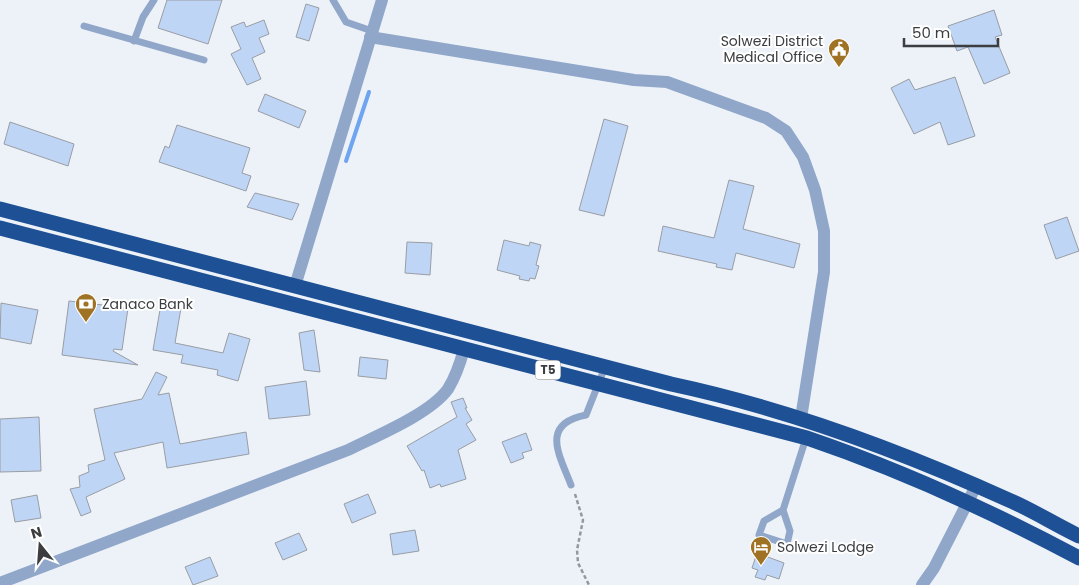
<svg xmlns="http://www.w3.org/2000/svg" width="1079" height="585" font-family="Poppins,sans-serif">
	<rect width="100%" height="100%" fill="#edf2f8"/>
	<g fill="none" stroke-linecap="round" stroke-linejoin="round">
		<polyline stroke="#6fa4f1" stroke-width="4" points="346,161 369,92"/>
	</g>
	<g fill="#bfd5f5" stroke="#999da4">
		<polygon points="167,0 222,0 208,44 158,28"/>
		<polygon points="306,4 319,8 309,41 296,37"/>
		<polygon points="994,10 1002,35 995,37 1010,73 984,84 968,47 957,51 948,26"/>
		<polygon points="264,20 269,34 259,38 265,52 252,58 261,79 247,85 231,54 241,49 231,27 244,22 246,27"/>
		<polygon points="955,77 975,136 948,145 940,122 914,134 891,88 909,79 915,90"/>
		<polygon points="265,94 306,111 299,128 258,111"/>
		<polygon points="604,119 628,126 604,216 579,210"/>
		<polygon points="10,122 74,144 68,166 4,144"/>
		<polygon points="177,125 250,148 242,173 251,176 246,191 159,162 165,146 169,148"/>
		<polygon points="729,180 754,186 743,229 800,244 794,268 736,253 732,270 716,267 717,264 658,251 663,226 714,238"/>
		<polygon points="255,193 299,204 292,220 247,207"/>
		<polygon points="1067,217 1079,251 1056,259 1044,225"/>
		<polygon points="504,240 529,246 530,242 541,245 536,265 539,266 535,279 530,278 529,281 519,279 520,276 497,270"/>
		<polygon points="407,242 432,243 430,275 405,273"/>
		<polygon points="69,301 128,308 122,350 114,349 113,351 138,365 62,355"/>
		<polygon points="1,303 38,310 31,344 0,338"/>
		<polygon points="161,304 181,308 175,343 223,353 229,333 250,339 238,381 217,375 218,370 181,363 183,355 153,350"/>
		<polygon points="314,330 320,372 304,370 299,333"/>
		<polygon points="360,357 388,360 386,379 358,376"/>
		<polygon points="156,372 167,377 158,395 169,393 180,444 246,432 249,454 167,468 163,442 114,453 125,479 86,497 91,512 81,516 70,489 80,487 79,476 89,472 88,465 105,460 94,409 142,399"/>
		<polygon points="306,381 310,415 269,419 265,387"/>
		<polygon points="463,398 467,408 465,408 472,420 466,424 476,440 458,450 466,479 441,487 440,484 430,488 424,470 422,471 407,446 457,417 451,402"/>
		<polygon points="39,417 41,471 0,472 0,419"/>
		<polygon points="526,433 532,450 522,453 524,458 511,463 502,442"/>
		<polygon points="368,494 376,513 352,523 344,504"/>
		<polygon points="37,495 41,518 15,522 11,500"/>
		<polygon points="415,530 419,551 393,555 390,534"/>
		<polygon points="299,533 307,550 283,560 275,543"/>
		<polygon points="757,553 784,563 779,579 767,575 765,580 755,577 758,570 752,568"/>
		<polygon points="210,557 218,576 193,585 185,567"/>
	</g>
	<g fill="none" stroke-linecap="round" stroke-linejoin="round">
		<polyline stroke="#95999d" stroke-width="2.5" stroke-dasharray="4 2.5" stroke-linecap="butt" points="575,494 583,520 577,550 578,563 589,585"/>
		<g stroke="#90a7ca" stroke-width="7">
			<polyline points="333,0 346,22 372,31"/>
			<polyline points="84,26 204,60"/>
			<polyline points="134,41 143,17 154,0"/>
			<path d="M571 485C559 454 540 424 586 415L605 367"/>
			<polyline points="783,510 790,531 787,544 759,535 764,521 783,510 806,438"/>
		</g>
		<g stroke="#90a7ca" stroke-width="12">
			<polyline points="370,37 634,80 667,82 766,118 786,131 803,157 815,190 824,231 824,272 801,418"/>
			<polyline points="295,286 382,0"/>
			<path d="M0 583 348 450C376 436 430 414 448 389 456 376 460 364 464 349"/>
			<polyline points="922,585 934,568 976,486"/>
		</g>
		<g stroke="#1e5095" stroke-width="15">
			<path d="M0 209 671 384C789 409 901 451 1011 501 1034 511 1056 525 1079 536"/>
			<path d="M0 228 807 438C901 470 991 511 1079 558"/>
		</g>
	</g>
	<defs>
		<g id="civic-pin" transform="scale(1.125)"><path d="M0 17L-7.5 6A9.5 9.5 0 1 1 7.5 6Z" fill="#a07324" stroke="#fefffe"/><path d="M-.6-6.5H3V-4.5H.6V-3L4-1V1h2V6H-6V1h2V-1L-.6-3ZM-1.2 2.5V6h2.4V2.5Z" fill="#fff"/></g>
		<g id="bank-pin" transform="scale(1.125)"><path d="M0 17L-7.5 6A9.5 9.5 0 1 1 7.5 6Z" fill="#a07324" stroke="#fefffe"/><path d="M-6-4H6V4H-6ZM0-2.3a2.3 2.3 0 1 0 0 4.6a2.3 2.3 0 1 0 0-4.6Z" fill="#fff"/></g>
		<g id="hotel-pin" transform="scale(1.125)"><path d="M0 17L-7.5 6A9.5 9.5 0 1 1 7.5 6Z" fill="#a07324" stroke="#fefffe"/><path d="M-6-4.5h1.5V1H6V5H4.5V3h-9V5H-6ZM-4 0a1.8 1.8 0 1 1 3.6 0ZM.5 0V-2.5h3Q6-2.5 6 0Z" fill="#fff"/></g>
	</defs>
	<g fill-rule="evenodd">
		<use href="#civic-pin" x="839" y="49"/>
		<use href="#bank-pin" x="86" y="304"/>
		<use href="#hotel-pin" x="761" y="547"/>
	</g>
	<g text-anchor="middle" stroke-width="4" stroke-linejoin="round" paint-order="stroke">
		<rect fill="#fefffe" stroke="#767779" stroke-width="1" x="535.5" y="360.5" width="25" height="19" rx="4"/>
		<g font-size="12" font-weight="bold" fill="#3b3d40">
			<text x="548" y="374">T5</text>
		</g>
		<g font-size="14" fill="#3b3d40" stroke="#fefffe" text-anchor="start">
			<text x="823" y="46" text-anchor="end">Solwezi District<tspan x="823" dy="16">Medical Office</tspan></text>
			<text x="102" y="309">Zanaco Bank</text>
			<text x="777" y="552">Solwezi Lodge</text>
		</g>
	</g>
	<g transform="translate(40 545) rotate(343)" stroke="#fefffe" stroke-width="4" paint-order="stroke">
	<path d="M0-4L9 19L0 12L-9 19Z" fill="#3b3d40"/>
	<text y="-8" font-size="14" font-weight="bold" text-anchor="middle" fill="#3b3d40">N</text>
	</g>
	<path d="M904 38v8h94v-8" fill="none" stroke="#3b3d40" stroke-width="2.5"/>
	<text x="912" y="38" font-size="15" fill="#3b3d40" stroke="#fefffe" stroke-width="4" paint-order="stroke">50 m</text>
</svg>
